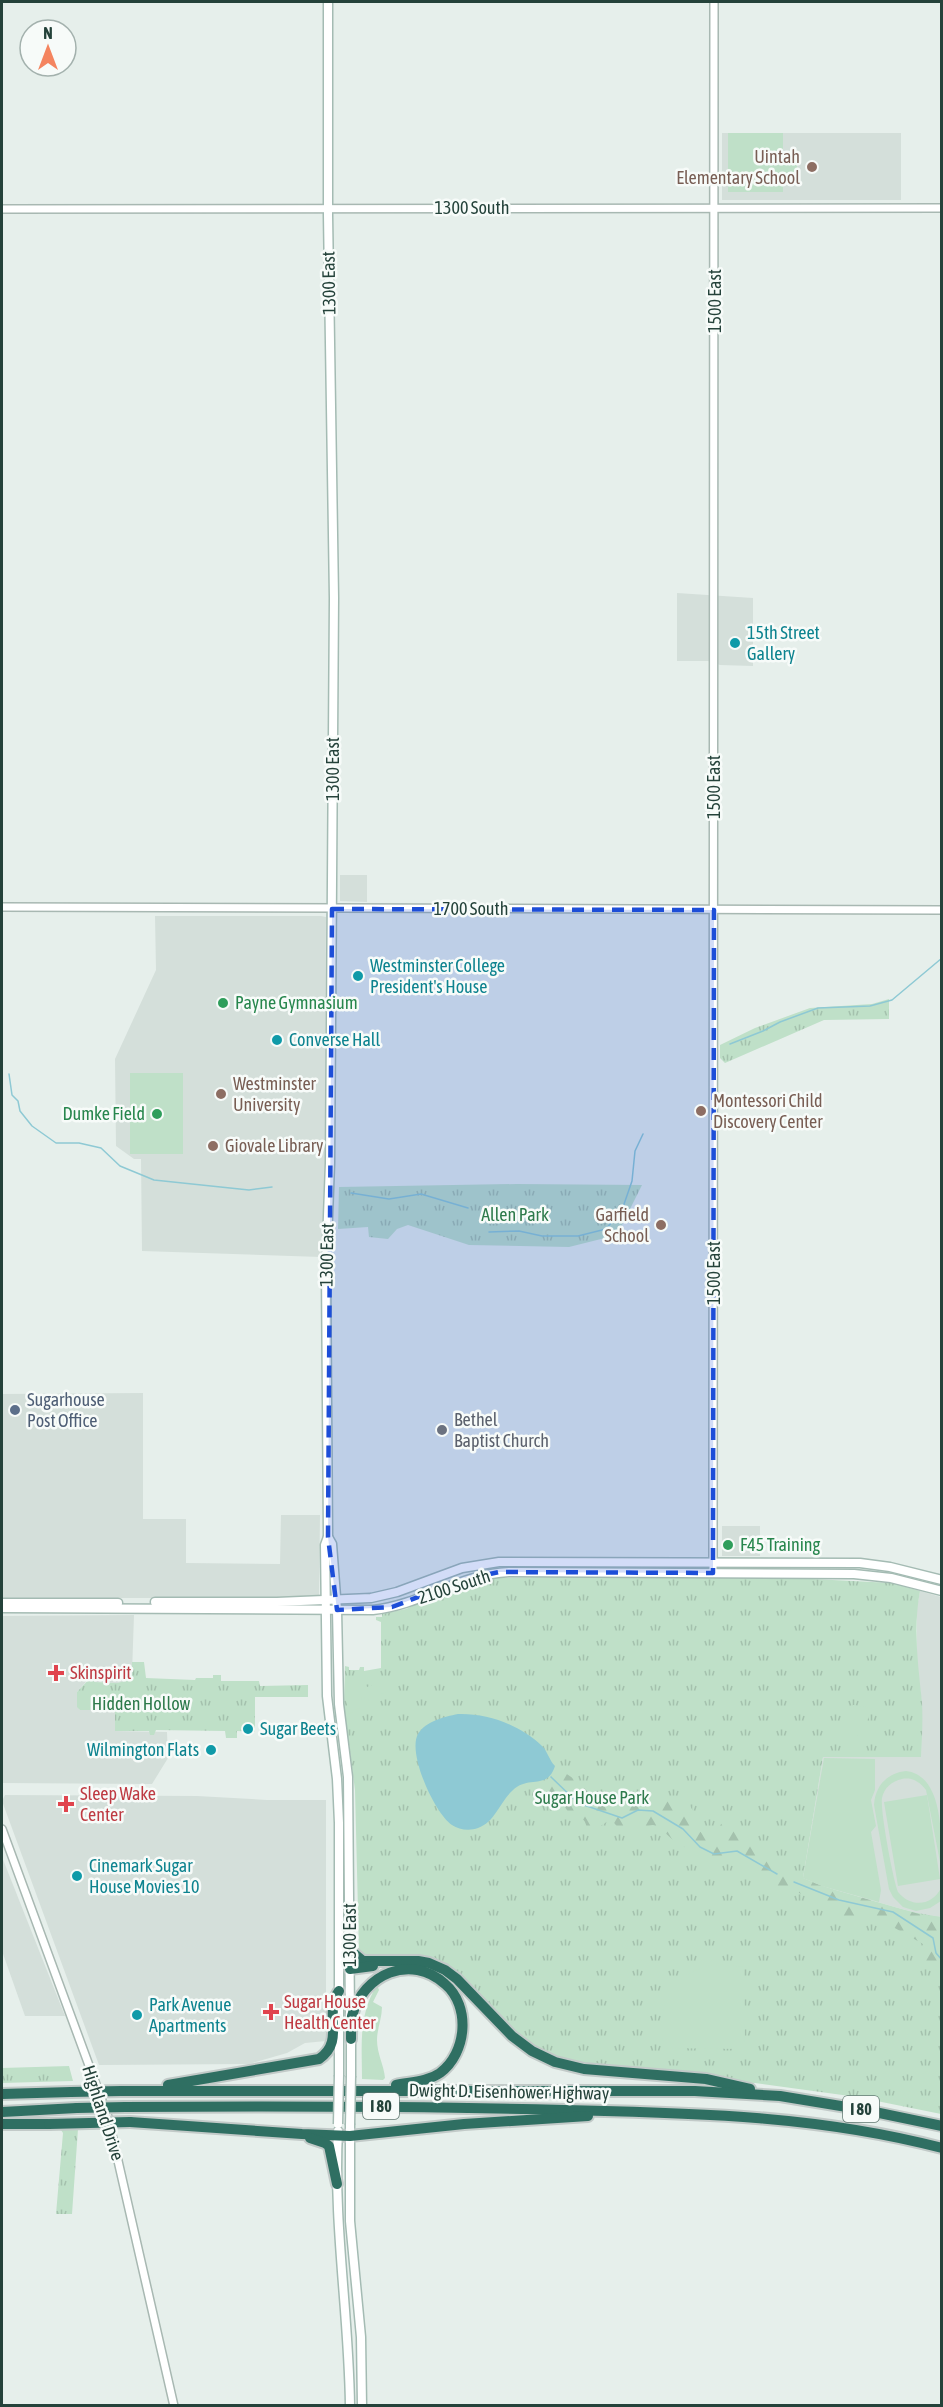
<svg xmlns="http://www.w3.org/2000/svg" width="943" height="2407" font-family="'Asap Condensed',sans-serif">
	<defs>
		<pattern id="grass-tufts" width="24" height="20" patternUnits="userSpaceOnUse" patternTransform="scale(1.5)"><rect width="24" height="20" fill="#bfe0c8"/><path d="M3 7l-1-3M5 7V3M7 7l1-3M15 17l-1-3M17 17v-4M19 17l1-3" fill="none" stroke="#a4c1ad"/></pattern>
		<pattern id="forest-firs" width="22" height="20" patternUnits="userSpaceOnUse" patternTransform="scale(1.5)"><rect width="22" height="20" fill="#bfe0c8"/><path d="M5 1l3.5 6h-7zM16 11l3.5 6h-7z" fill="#a4c1ad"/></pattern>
	</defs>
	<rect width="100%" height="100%" fill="#e6efeb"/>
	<g fill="#d4dfda">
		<rect x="722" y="133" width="179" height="67"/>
		<polygon points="677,593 753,598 753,666 720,665 708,661 677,661"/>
		<polygon points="340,875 367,875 367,902 340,901"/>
		<polygon points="155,916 321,916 326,917 325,1166 321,1257 142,1251 141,1159 134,1159 116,1146 115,1059 156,970"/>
		<polygon points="143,1393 143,1519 186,1519 186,1563 280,1564 281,1515 320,1515 319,1595 294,1598 2,1598 2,1394"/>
		<rect x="722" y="1526" width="38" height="30"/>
		<polygon points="920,1591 941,1597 941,1917 919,1914 822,1886 803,1878 823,1757 921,1757 922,1704 917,1665 917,1607"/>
		<polygon points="134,1615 132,1673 129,1680 117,1683 93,1682 92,1675 77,1692 77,1706 80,1710 115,1710 115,1731 167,1732 168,1758 152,1784 2,1783 2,1616"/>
		<polygon points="5,1795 197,1796 267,1800 326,1800 326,2041 305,2043 287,2053 249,2064 99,2065 2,1801"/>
		<polygon points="2,1857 65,2016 25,2016 2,1951"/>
	</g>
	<g fill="url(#grass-tufts)">
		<polygon points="889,999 889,1019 824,1020 725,1063 720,1058 720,1045 755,1028 810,1008 872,1004"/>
		<polygon points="516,1184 642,1185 617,1235 569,1247 469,1245 408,1225 397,1229 388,1239 369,1237 368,1227 338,1229 339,1187"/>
		<path d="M670 1576 773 1577 892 1583 920 1591C913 1628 918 1665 922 1702 923 1720 922 1739 921 1757H823L803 1878C842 1895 899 1911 941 1917V2114L857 2097 755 2083 680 2080 568 2064 524 2040 454 1970 435 1958 402 1954 375 1959 363 1957 359 1952 355 1790 344 1706 345 1666 349 1667V1670H359L360 1667H364V1671L381 1668V1622L376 1620V1617H382V1614L406 1609 445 1591 469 1583 496 1578Z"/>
		<polygon points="132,1662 144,1662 146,1678 195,1680 196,1678 213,1678 213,1675 221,1675 221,1681 259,1681 260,1686 308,1685 308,1697 255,1697 255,1732 237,1731 237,1738 226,1738 225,1731 156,1730 154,1735 150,1735 149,1731 115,1731 115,1710 80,1710 77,1707 77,1692 93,1675 94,1682 117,1683 129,1680 132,1673"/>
		<polygon points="69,2066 73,2081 2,2083 2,2068"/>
		<polygon points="78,2129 72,2214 56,2214 63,2133 61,2130"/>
	</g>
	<path fill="url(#forest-firs)" d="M555 1766 577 1781 593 1797 622 1806C645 1795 664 1800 689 1804L693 1811 690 1824 710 1839 719 1838 717 1830 724 1820 730 1817 735 1827 762 1844 781 1869 822 1886 919 1914 941 1917V1966L934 1968 919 1956 923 1944 886 1923 843 1918 818 1901 785 1887 768 1888 758 1884 749 1868 737 1859 704 1858 674 1841 660 1828 653 1825 628 1830 619 1829 611 1819 599 1827 587 1830C586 1818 581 1817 570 1815L560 1799 544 1796 543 1782 551 1777Z"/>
	<g fill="#bfe0c8">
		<polygon points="728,133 783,133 783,152 797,152 797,172 783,173 783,192 728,192"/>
		<rect x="130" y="1073" width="53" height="81"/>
		<path d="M361 1678 367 1687C374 1684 382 1686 386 1693L380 1694 371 1701 362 1697 361 1707 347 1715V1684L352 1679Z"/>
		<polygon points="853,1705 872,1708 865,1727 852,1743 841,1727"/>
		<polygon points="824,1758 875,1759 875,1790 871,1800 876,1826 871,1832 881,1890 879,1902 822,1886 803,1878"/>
		<path d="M906 1771C943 1775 942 1836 941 1867L926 1790C920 1782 912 1777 902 1779 892 1781 884 1788 882 1798 880 1810 893 1880 898 1892 911 1908 932 1906 941 1888V1901L930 1908 916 1911 903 1907 893 1897 889 1889 874 1805C875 1786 887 1773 906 1771Z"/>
		<polygon points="927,1795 940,1879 898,1886 884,1802"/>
		<path d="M718 1964 744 1967 745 2044 740 2049 663 2048C657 2001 669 1973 718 1964Z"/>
		<path d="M377 1985 379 1990 373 2002 382 2007C382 2018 377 2029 377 2040 377 2054 384 2065 385 2078L383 2080 362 2079C362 2044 358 2016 377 1985Z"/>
	</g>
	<path fill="#8ec9d4" d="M458 1714C488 1713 520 1725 542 1746 548 1752 549 1760 555 1766 547 1791 529 1774 512 1791 500 1802 495 1822 478 1828 470 1831 459 1830 452 1825 435 1814 407 1753 418 1734 426 1721 444 1717 458 1714Z"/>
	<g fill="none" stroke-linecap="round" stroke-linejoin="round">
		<g stroke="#8ec9d4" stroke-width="1.5">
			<polyline points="730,1044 763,1031 780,1022 818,1008 870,1006 892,1000 942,958"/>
			<polyline points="9,1074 12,1095 18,1101 20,1111 32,1126 56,1143 79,1143 101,1148 120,1166 154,1180 249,1190 272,1187"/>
			<polyline points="351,1193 389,1199 421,1194 468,1208"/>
			<polyline points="489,1232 519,1231 542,1236 578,1236 606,1229 622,1210 632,1181 635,1151 643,1134"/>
			<polyline points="551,1777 578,1803 622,1818 638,1810 653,1811 683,1829 700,1847 714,1854 737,1851 777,1874"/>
			<polyline points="794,1882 839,1900 893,1912 933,1938 936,1953 942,1960"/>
		</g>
		<g stroke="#a8b8b2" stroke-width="10">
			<g id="tertiary">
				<polyline points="2,209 942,208"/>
				<polyline points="2,907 942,910"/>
				<polyline points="713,1573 714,2"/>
				<polyline points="2,1829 108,2117 174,2406"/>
			</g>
		</g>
		<g stroke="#a4bbb3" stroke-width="11">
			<g id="secondary">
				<polyline points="328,2 328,215 334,598 330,1163 326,1269 328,1537 325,1545 327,1696 337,1779 339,1823 339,2075"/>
				<polyline points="328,1537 332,1544 337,1610 339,1704 348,1777 350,2018"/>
				<polyline points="155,1602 277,1602 371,1598 397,1592 462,1568 499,1562 860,1563 890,1567 942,1580"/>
				<polyline points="2,1603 118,1603"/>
				<path d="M2 1608 373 1610C421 1605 460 1574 509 1572L854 1574 891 1578 942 1591"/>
				<polyline points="351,2034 351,2076"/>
				<polyline points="350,2125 350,2221 361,2337 362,2406"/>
				<path d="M338 2131C333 2223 349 2314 350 2406"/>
			</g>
		</g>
		<g stroke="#c2cac8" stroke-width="14">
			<g id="motorway">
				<polyline points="350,1950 363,1961 418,1961 429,1963 445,1970 457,1979 512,2036 532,2051 555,2062 584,2069 706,2079 750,2089"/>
				<polyline points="350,1969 373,1966"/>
				<path d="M351 2039C351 2032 351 2023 352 2016 363 1974 411 1953 445 1984 471 2006 467 2053 440 2073 427 2082 410 2082 396 2085"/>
				<path d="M168 2085 319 2059C346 2041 323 2013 339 1991"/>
				<polyline points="121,2091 695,2091 780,2096 865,2110 942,2126"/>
				<polyline points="2,2094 71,2092"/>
				<path d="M125 2107C271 2106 418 2106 564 2110 692 2113 817 2115 942 2148"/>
				<polyline points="2,2112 77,2108"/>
				<polyline points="130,2122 302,2134 350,2136 464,2124 588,2116"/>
				<polyline points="2,2124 49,2124"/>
				<polyline points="310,2138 325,2143 329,2146 337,2184"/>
			</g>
		</g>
		<use href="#tertiary" stroke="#fff" stroke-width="7"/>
		<use href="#secondary" stroke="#fff" stroke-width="8"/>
		<use href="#motorway" stroke="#2f6f62" stroke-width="10"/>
		<g stroke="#a4bbb3" stroke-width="11" stroke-linecap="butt">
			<g id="secondary-bridge">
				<polyline points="338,2124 339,2075"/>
				<polyline points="350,2125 351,2076"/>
			</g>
		</g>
		<g stroke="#c2cac8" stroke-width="14" stroke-linecap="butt">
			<g id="motorway-bridge">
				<polyline points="71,2092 121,2091"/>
				<polyline points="77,2108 125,2107"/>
				<polyline points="49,2124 130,2122"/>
			</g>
		</g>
		<use href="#secondary-bridge" stroke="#fff" stroke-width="8"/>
		<use href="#motorway-bridge" stroke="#2f6f62" stroke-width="10"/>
	</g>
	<path fill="#1d4ed8" fill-opacity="0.2" stroke="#1d4ed8" stroke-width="4.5" stroke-dasharray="12 8" stroke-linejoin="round" d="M332 909 714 910 713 1573 499 1572 463 1580 392 1607 337 1610 328 1537Z"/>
	<g fill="#8d6e63" stroke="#f7fbf9" stroke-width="2">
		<circle cx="812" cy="167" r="6"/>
		<circle cx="221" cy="1094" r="6"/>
		<circle cx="701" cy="1111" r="6"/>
		<circle cx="213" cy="1146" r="6"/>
		<circle cx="661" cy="1225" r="6"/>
	</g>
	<g fill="#0f9aa8" stroke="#f7fbf9" stroke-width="2">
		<circle cx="735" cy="643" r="6"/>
		<circle cx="358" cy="976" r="6"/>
		<circle cx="277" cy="1040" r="6"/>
		<circle cx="248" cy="1729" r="6"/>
		<circle cx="211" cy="1750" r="6"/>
		<circle cx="77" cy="1876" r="6"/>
		<circle cx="137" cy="2015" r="6"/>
	</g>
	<g fill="#2e9e5b" stroke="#f7fbf9" stroke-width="2">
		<circle cx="223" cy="1003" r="6"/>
		<circle cx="157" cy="1114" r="6"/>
		<circle cx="728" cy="1545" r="6"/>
	</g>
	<circle fill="#5c6f8a" stroke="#f7fbf9" stroke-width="2" cx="15" cy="1410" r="6"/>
	<circle fill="#6b7280" stroke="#f7fbf9" stroke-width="2" cx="442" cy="1430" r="6"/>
	<g fill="#e0444e" stroke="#f7fbf9" stroke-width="2">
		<path d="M53 1664h6v6h6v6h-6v6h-6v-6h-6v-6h6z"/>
		<path d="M63 1795h6v6h6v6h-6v6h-6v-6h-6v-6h6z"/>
		<path d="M268 2003h6v6h6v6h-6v6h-6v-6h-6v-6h6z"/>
	</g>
	<g text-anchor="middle" stroke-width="5" stroke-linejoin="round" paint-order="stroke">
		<g fill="#f7fbf9" stroke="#637a73" stroke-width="1.5">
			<rect x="363" y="2093" width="36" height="26" rx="4.5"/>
			<rect x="843" y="2096" width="36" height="26" rx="4.5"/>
		</g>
		<g font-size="16" font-weight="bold" fill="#24423a">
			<text x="381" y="2112">I 80</text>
			<text x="861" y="2115">I 80</text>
		</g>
		<g font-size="18" fill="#785e54" stroke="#f7fbf9" text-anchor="start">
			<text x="800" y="163" text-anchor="end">Uintah<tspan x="800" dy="21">Elementary School</tspan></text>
			<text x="233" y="1090">Westminster<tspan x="233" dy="21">University</tspan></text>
			<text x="713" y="1107">Montessori Child<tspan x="713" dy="21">Discovery Center</tspan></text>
			<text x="225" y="1152">Giovale Library</text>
			<text x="649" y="1221" text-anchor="end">Garfield<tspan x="649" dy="21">School</tspan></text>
		</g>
		<g font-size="18" fill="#24423a" stroke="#f7fbf9">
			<text x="472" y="214">1300 South</text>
			<text transform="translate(329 283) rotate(-91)" y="6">1300 East</text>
			<text transform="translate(715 301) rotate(-90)" y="6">1500 East</text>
			<text transform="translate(333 769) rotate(-90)" y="6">1300 East</text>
			<text transform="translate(714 787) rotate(-90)" y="6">1500 East</text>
			<text x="471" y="915">1700 South</text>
			<text transform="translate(327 1255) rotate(-89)" y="6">1300 East</text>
			<text transform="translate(714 1273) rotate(-90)" y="6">1500 East</text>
			<text transform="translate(454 1587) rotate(-18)" y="6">2100 South</text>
			<text transform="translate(350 1935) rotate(-90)" y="6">1300 East</text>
			<text transform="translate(509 2092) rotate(1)" y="6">Dwight D. Eisenhower Highway</text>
			<text transform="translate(103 2113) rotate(72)" y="6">Highland Drive</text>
		</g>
		<g font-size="18" fill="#0d838f" stroke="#f7fbf9" text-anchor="start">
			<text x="747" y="639">15th Street<tspan x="747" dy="21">Gallery</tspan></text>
			<text x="370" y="972">Westminster College<tspan x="370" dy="21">President's House</tspan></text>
			<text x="289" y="1046">Converse Hall</text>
			<text x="260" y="1735">Sugar Beets</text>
			<text x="199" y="1756" text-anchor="end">Wilmington Flats</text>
			<text x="89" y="1872">Cinemark Sugar<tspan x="89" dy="21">House Movies 10</tspan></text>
			<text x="149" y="2011">Park Avenue<tspan x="149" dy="21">Apartments</tspan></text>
		</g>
		<g font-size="18" fill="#27864d" stroke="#f7fbf9" text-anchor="start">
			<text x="235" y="1009">Payne Gymnasium</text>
			<text x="145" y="1120" text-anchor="end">Dumke Field</text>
			<text x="740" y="1551">F45 Training</text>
		</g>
		<g font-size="18" fill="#2d7a4b" stroke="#f7fbf9">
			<text x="515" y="1221">Allen Park</text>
			<text x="141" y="1710">Hidden Hollow</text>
			<text x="592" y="1804">Sugar House Park</text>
		</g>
		<g font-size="18" fill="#4e5e75" stroke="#f7fbf9" text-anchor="start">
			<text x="27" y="1406">Sugarhouse<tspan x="27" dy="21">Post Office</tspan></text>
		</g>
		<g font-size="18" fill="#5b616d" stroke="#f7fbf9" text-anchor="start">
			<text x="454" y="1426">Bethel<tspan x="454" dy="21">Baptist Church</tspan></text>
		</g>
		<g font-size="18" fill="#be3a42" stroke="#f7fbf9" text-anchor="start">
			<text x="70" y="1679">Skinspirit</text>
			<text x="80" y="1800">Sleep Wake<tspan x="80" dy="21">Center</tspan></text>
			<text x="284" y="2008">Sugar House<tspan x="284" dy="21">Health Center</tspan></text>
		</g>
	</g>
	<rect width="943" height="2407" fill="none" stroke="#24423a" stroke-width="6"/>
	<g transform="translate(48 48)"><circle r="28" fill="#f7fbf9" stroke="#a3b1ad" stroke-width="1.5"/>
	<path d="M0-4.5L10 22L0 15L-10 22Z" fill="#f4845f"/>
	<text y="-9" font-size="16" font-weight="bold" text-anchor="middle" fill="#24423a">N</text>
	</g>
</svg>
